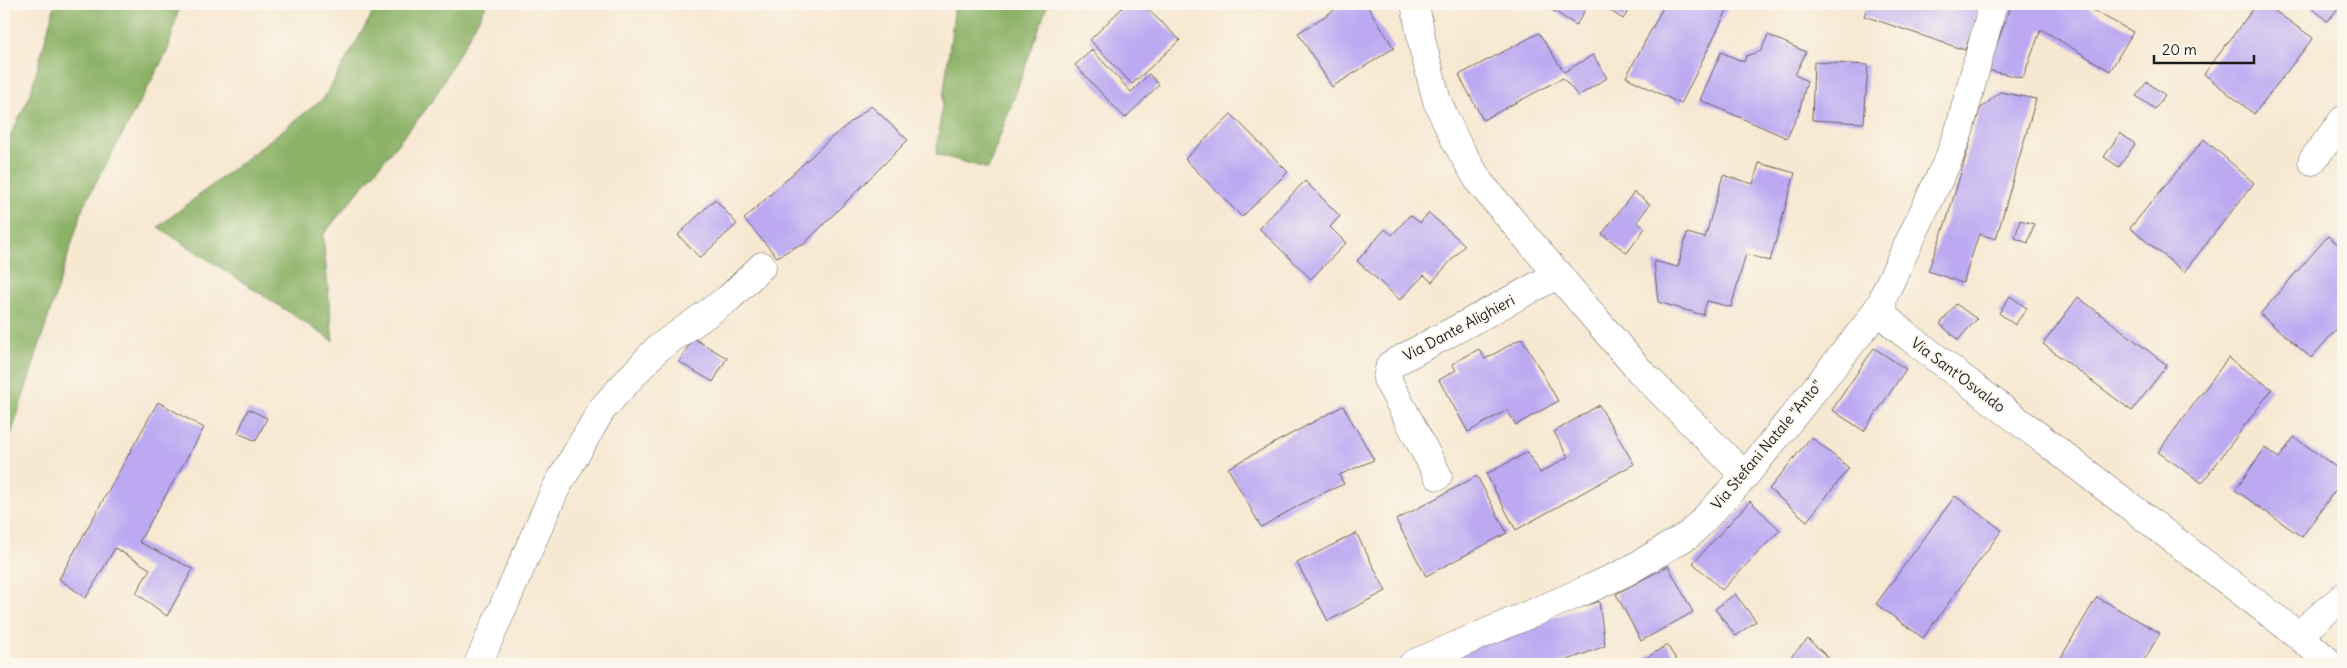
<svg xmlns="http://www.w3.org/2000/svg" width="2347" height="668" font-family="Delius,sans-serif">
	<rect width="100%" height="100%" fill="#fbf7ec"/>
	<filter id="ink" filterUnits="userSpaceOnUse"><feTurbulence type="fractalNoise" baseFrequency=".02" numOctaves="2"/><feDisplacementMap in="SourceGraphic" scale="10" xChannelSelector="R" yChannelSelector="G"/><feConvolveMatrix kernelMatrix="1 2 1 2 8 2 1 2 1" color-interpolation-filters="sRGB"/></filter>
	<filter id="wash" filterUnits="userSpaceOnUse"><feTurbulence type="fractalNoise" baseFrequency=".0096" numOctaves="4" result="noise"/><feDisplacementMap in="SourceGraphic" scale="20" xChannelSelector="R" yChannelSelector="G"/><feGaussianBlur stdDeviation="1.12" result="paint"/><feColorMatrix in="noise" values="0 0 0 0 0 0 0 0 0 0 0 0 0 0 0 0 0 1.4 0 .05"/><feComposite in="paint" operator="in"/></filter>
	<g filter="url(#wash)">
		<rect width="100%" height="100%" fill="#f7e8d2"/>
		<g fill="#8cb268" stroke="#546742">
			<polygon points="55,4 180,4 168,50 84,205 4,457 4,149 30,95"/>
			<polygon points="378,4 487,4 432,102 323,235 333,341 158,227 324,98"/>
			<polygon points="955,4 1048,4 988,169 936,154"/>
		</g>
		<g id="blocks">
			<g fill="#bca9f2">
				<polygon points="1126,4 1142,4 1180,40 1132,84 1090,40"/>
				<polygon points="1344,4 1366,4 1394,48 1332,87 1298,33"/>
				<polygon points="1543,4 1589,4 1576,25"/>
				<polygon points="1600,4 1633,4 1623,19"/>
				<polygon points="1665,4 1730,4 1681,104 1626,77"/>
				<polygon points="1868,4 1981,4 1965,50 1864,16"/>
				<polygon points="2012,4 2081,4 2133,32 2110,71 2041,29 2023,78 1987,70"/>
				<polygon points="2257,4 2265,4 2313,38 2254,114 2204,74"/>
				<polygon points="2308,4 2343,4 2327,21"/>
				<polygon points="1539,33 1564,72 1593,55 1607,78 1578,96 1563,78 1483,120 1459,75"/>
				<polygon points="1768,35 1806,52 1795,75 1807,81 1799,112 1787,138 1700,100 1721,52 1744,62 1746,56 1761,51"/>
				<polygon points="1092,50 1131,92 1149,74 1159,85 1125,118 1075,65"/>
				<polygon points="1814,62 1868,65 1864,123 1812,120"/>
				<polygon points="2147,82 2165,95 2155,109 2136,96"/>
				<polygon points="2000,92 2036,99 1996,239 1979,234 1963,283 1928,271 1947,219 1980,109"/>
				<polygon points="871,106 908,140 803,245 797,246 777,257 744,219 832,137"/>
				<polygon points="1231,114 1288,172 1242,217 1185,159"/>
				<polygon points="2120,133 2135,144 2119,167 2104,157"/>
				<polygon points="2204,139 2254,183 2184,272 2130,228"/>
				<polygon points="1759,163 1795,173 1770,261 1746,254 1731,307 1707,301 1703,315 1658,302 1654,261 1678,267 1687,233 1705,238 1723,175 1753,184"/>
				<polygon points="1305,181 1340,216 1330,227 1346,243 1311,279 1259,228"/>
				<polygon points="1634,192 1650,204 1637,222 1645,228 1627,253 1602,234"/>
				<polygon points="715,199 737,224 700,258 678,235"/>
				<polygon points="1429,213 1465,245 1432,282 1424,275 1400,300 1357,261 1385,229 1392,235 1410,215 1420,223"/>
				<polygon points="2020,220 2034,224 2028,243 2015,238"/>
				<polygon points="2328,236 2343,249 2343,322 2311,358 2260,314"/>
				<polygon points="2010,296 2027,308 2015,325 1999,313"/>
				<polygon points="2078,297 2167,365 2132,411 2043,344"/>
				<polygon points="1956,304 1977,319 1958,340 1940,324"/>
				<polygon points="693,338 727,358 713,382 679,362"/>
				<polygon points="1522,338 1558,401 1516,425 1507,410 1468,432 1439,380 1456,370 1452,364 1479,349 1485,359"/>
				<polygon points="1874,348 1906,369 1864,431 1832,410"/>
				<polygon points="2228,358 2272,389 2202,483 2158,452"/>
				<polygon points="158,402 204,428 139,542 193,569 167,616 136,593 150,569 115,548 86,598 59,579"/>
				<polygon points="1599,405 1634,464 1516,530 1486,474 1528,452 1540,473 1568,457 1554,432"/>
				<polygon points="1343,406 1374,460 1339,475 1344,484 1314,497 1261,527 1228,468"/>
				<polygon points="248,409 267,418 256,441 238,433"/>
				<polygon points="1811,437 1849,468 1807,521 1769,489"/>
				<polygon points="2294,437 2343,472 2343,479 2302,537 2235,490 2265,448 2279,458"/>
				<polygon points="1477,476 1507,533 1426,576 1396,520"/>
				<polygon points="1955,496 2002,530 1923,638 1876,604"/>
				<polygon points="1750,501 1780,530 1722,590 1693,563"/>
				<polygon points="1356,533 1386,591 1328,621 1297,563"/>
				<polygon points="1668,566 1693,612 1641,641 1616,594"/>
				<polygon points="1735,594 1756,621 1736,636 1715,609"/>
				<polygon points="2097,597 2160,633 2142,664 2057,664"/>
				<polygon points="1599,601 1605,646 1557,664 1464,664 1460,651"/>
				<polygon points="1808,639 1835,664 1784,664"/>
				<polygon points="1667,645 1679,664 1649,664 1646,658"/>
			</g>
		</g>
	</g>
	<g filter="url(#ink)">
		<use href="#blocks" fill-opacity="0" stroke="#69635c" stroke-width="1"/>
		<g fill="none" stroke-linecap="round" stroke-linejoin="round">
			<g stroke="#69635c" stroke-width="29">
				<g id="minor">
					<polyline points="1415,4 1423,47 1437,101 1456,142 1480,183 1639,370 1745,476"/>
					<path d="M1993 4 1959 131 1948 160 1884 295C1877 316 1894 325 1909 337L2298 635 2331 664"/>
					<polyline points="2312,161 2343,120"/>
					<polyline points="1438,476 1387,379 1390,365 1559,274"/>
					<polyline points="2298,635 2343,597"/>
					<polyline points="478,664 555,490 602,409 657,349 729,298 762,266"/>
					<polyline points="1413,664 1591,588 1626,572 1690,534 1745,476 1868,323 1882,302"/>
				</g>
			</g>
			<use href="#minor" stroke="#fff" stroke-width="28"/>
		</g>
	</g>
	<g text-anchor="middle" stroke-width="4" stroke-linejoin="round" paint-order="stroke">
		<g font-size="15" fill="#1c1c1c" stroke="#fbf7ec">
			<text transform="translate(1459 328) rotate(-28)" y="5">Via Dante Alighieri</text>
			<text transform="translate(1958 375) rotate(37)" y="5">Via Sant'Osvaldo</text>
			<text transform="translate(1767 445) rotate(-50)" y="5">Via Stefani Natale "Anto"</text>
		</g>
	</g>
	<rect width="2347" height="668" fill="none" stroke="#fbf7ec" stroke-width="20"/>
	<path d="M2154 55v8h100v-8" fill="none" stroke="#1c1c1c" stroke-width="2.5"/>
	<text x="2162" y="55" font-size="15" fill="#1c1c1c" stroke="#fbf7ec" stroke-width="4" paint-order="stroke">20 m</text>
</svg>
